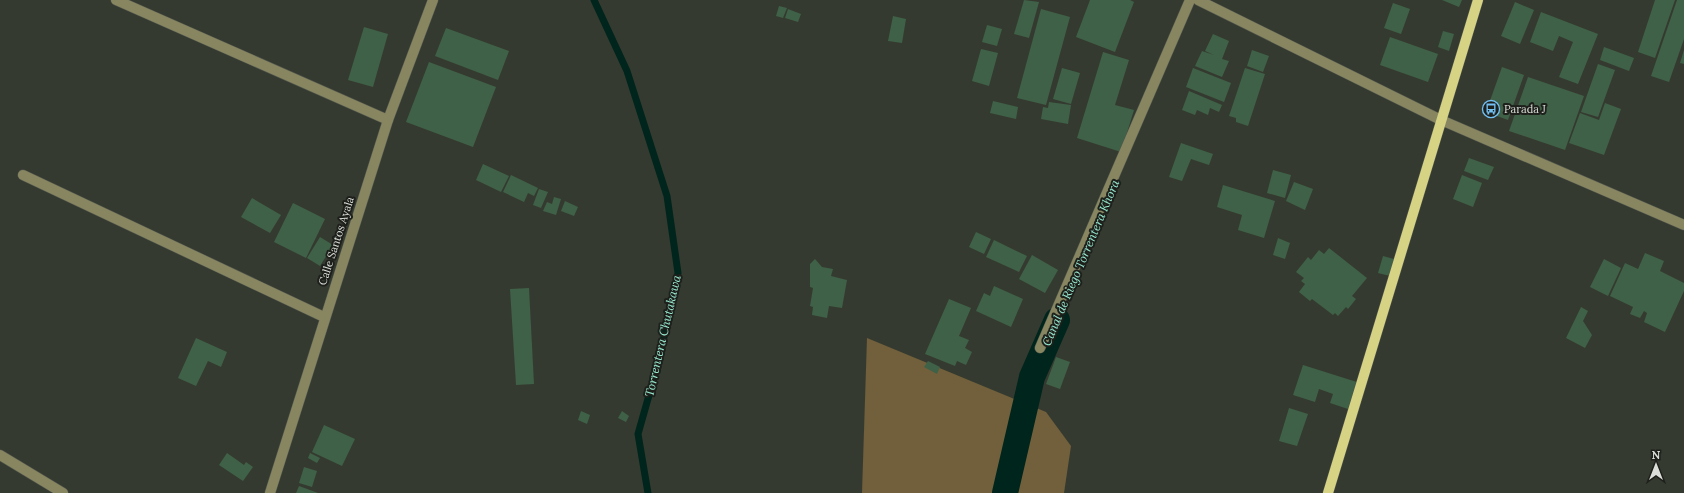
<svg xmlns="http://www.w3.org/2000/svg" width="1684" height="493" font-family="Lora,serif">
	<rect width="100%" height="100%" fill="#353a30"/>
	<polygon fill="#71603b" points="867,338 1046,412 1071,446 1064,493 862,493"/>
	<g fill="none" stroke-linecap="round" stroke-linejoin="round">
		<polyline stroke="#00251c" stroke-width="7" points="594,0 627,71 667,196 678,273 659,360 638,434 648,493"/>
		<polyline stroke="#00251c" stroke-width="26" points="1005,493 1032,377 1057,320"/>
	</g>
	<g fill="#3f6147">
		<polygon points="1024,0 1039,2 1029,38 1014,34"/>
		<polygon points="1090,0 1130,0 1134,2 1115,52 1076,37"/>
		<polygon points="1442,0 1462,0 1459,7"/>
		<polygon points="1655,0 1675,0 1655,58 1638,52"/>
		<polygon points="1677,0 1684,0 1684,39 1669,82 1651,76"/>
		<polygon points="1515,2 1534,10 1520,44 1501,36"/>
		<polygon points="1393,3 1410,9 1401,34 1384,28"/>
		<polygon points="779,6 787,8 783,18 776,16"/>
		<polygon points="788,9 801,14 798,22 785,18"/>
		<polygon points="1041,9 1070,17 1046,105 1017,98"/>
		<polygon points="1541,12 1598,34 1578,84 1559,77 1573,42 1559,36 1553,51 1530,42"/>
		<polygon points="893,16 906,19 902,43 888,41"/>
		<polygon points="987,25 1002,29 997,46 982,42"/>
		<polygon points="364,27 388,34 373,87 348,80"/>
		<polygon points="446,28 509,51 498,80 435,56"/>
		<polygon points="1443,31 1454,34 1449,51 1438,47"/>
		<polygon points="1213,34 1229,41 1222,59 1229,61 1222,77 1195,66 1202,51 1214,55 1205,51"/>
		<polygon points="1390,37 1438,54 1428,82 1380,65"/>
		<polygon points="1604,47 1634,58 1629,71 1600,60"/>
		<polygon points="981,49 998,53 989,86 972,81"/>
		<polygon points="1252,50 1269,56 1263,72 1247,66"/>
		<polygon points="1684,50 1684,64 1680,63"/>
		<polygon points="1103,52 1129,60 1115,105 1134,110 1121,152 1077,138"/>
		<polygon points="429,62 496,87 473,147 406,122"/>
		<polygon points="1598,64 1615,70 1598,117 1581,112"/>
		<polygon points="1502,67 1524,75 1508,120 1486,112"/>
		<polygon points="1062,68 1080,73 1071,104 1053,99"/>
		<polygon points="1193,68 1231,83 1224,102 1186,87"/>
		<polygon points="1245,68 1265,74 1248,126 1236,122 1236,118 1229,116"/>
		<polygon points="1528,77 1584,96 1565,150 1509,131"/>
		<polygon points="1189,91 1222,105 1219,112 1210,108 1208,115 1197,110 1195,115 1182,110"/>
		<polygon points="993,101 1018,107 1016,119 990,113"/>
		<polygon points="1049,102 1071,105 1068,124 1041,119 1043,107 1048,108"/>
		<polygon points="1605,103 1621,109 1604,155 1569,143 1580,113 1599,120"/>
		<polygon points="1181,143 1213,154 1209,165 1191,159 1182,181 1169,177"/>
		<polygon points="1469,158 1494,167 1488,180 1464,171"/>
		<polygon points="483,164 509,176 501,192 476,180"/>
		<polygon points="1273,170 1291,175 1285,198 1267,193"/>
		<polygon points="511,175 538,188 534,196 528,193 524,202 503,192"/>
		<polygon points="1462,175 1482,183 1473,207 1453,199"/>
		<polygon points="1294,182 1313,189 1305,210 1286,201"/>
		<polygon points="1223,185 1275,201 1264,238 1238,230 1242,215 1217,207"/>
		<polygon points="539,189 548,192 541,208 533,205"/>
		<polygon points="554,197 561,199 556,215 543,211 547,202 552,204"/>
		<polygon points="252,198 281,215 270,233 241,217"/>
		<polygon points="565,201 578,207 574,216 561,211"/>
		<polygon points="293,203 325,219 306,258 274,242"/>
		<polygon points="976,232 991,239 984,254 969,247"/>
		<polygon points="320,237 333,245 320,266 307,258"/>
		<polygon points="1278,238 1290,243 1285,259 1273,255"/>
		<polygon points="994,240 1027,256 1019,272 986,257"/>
		<polygon points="1329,248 1367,278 1352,296 1356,299 1348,309 1346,307 1338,316 1335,313 1333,315 1312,299 1310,301 1299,292 1305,284 1301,281 1304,278 1296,272 1308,257 1311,260 1319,250 1324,254"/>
		<polygon points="1645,253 1664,261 1660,271 1684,283 1684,291 1665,332 1644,322 1647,313 1644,311 1640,318 1630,314 1633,307 1610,296 1625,263 1638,269"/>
		<polygon points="1032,255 1058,270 1045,293 1019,279"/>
		<polygon points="1383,256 1394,259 1390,276 1378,273"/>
		<polygon points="815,259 822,267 833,269 831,276 847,280 842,308 829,306 827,318 812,315 813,307 810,306 813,288 810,287 810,264"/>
		<polygon points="1604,259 1621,268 1608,296 1590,287"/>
		<polygon points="994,286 1023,299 1011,327 976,311 984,293 990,296"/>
		<polygon points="529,288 534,384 516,385 510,289"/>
		<polygon points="949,299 971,308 959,336 969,340 965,348 972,352 966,365 957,361 955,366 925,354"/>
		<polygon points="1581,307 1588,311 1583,321 1592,335 1585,348 1566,338"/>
		<polygon points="196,338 227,352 221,367 208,361 196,386 178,378"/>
		<polygon points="1056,357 1070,362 1060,389 1046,384"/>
		<polygon points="928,361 940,367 937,374 924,367"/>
		<polygon points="1303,365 1360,383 1351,410 1330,403 1333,394 1319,389 1315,402 1293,395"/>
		<polygon points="1289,408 1308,414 1297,446 1279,441"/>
		<polygon points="581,411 590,415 587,424 578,420"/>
		<polygon points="622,411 629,416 626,422 618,418"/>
		<polygon points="324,425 355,439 342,466 312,452"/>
		<polygon points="227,453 244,465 246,462 253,467 243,481 219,465"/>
		<polygon points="310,453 320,458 317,463 308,458"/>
		<polygon points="304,467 317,471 312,487 299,483"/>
		<polygon points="299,486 318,493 296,493"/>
	</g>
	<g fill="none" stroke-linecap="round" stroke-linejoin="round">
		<g stroke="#53584e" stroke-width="11">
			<g id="minor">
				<polyline points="116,0 388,120"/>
				<polyline points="1198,0 1441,120 1684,225"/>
				<polyline points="23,175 324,317"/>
				<polyline points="1040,348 1190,0"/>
				<polyline points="0,455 63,493"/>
				<polyline points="270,493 388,120 433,0"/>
			</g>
		</g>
		<g stroke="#53584e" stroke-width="11">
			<polyline id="major" points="1328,493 1478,0"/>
		</g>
		<use href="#minor" stroke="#878661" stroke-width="10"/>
		<use href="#major" stroke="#d6d385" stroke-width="10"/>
	</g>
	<defs>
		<g id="bus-ring" transform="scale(0.9)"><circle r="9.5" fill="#1e201c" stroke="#72c1f5" stroke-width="1.5"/><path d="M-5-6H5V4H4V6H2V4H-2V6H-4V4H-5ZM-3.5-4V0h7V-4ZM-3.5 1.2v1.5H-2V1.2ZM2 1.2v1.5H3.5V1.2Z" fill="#72c1f5"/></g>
	</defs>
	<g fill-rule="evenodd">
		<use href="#bus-ring" x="1491" y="109"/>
	</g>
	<g text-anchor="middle" stroke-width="4" stroke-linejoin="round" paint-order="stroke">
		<g font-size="11" fill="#dcdfd9" stroke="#1e201c" text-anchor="start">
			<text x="1504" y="113">Parada J</text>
		</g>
		<g font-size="11" fill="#dcdfd9" stroke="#1e201c">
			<text transform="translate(336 241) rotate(-72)" y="4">Calle Santos Ayala</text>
		</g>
		<g font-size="12" font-style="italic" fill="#96e8cf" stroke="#1e201c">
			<text transform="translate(1081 263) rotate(-67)" y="4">Canal de Riego Torrentera Khora</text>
			<text transform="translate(663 336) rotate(-77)" y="4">Torrentera Chutakawa</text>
		</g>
	</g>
	<g transform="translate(1656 465)" stroke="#1e201c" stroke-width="3" paint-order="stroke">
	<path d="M0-3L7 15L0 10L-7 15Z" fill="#dcdfd9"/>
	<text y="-6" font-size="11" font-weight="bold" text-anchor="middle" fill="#dcdfd9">N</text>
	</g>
</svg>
